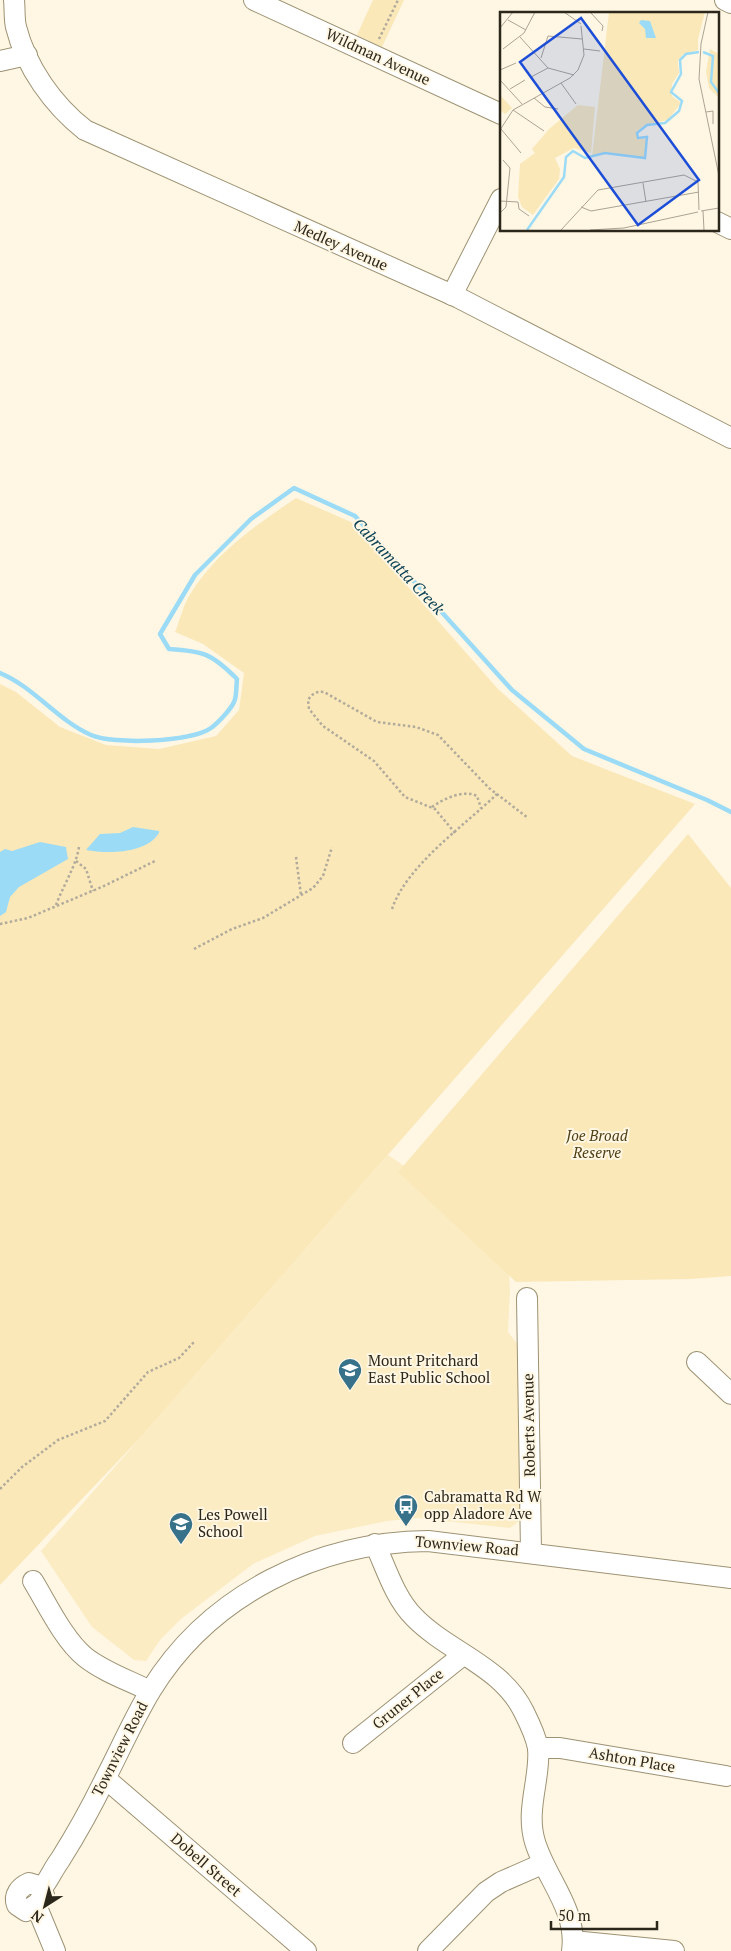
<svg xmlns="http://www.w3.org/2000/svg" width="731" height="1951" font-family="'PT Serif',serif">
	<rect width="100%" height="100%" fill="#fff7e4"/>
	<polygon fill="#fbecc3" points="388,1155 507,1235 510,1291 508,1332 518,1345 522,1519 510,1528 418,1518 387,1521 315,1536 253,1564 181,1619 160,1640 146,1661 134,1660 92,1627 41,1551"/>
	<g fill="#fae8b9">
		<polygon points="373,0 404,0 382,47 357,35"/>
		<path d="M296 498 351 522 498 689 572 756 695 804 141 1437 0 1585V684L16 692 60 727 106 745 159 749 216 736 239 710 244 673 203 644 175 632C180 620 183 606 189 596 214 554 256 525 296 498Z"/>
		<polygon points="688,834 731,888 731,1276 690,1279 516,1282 398,1172"/>
	</g>
	<g fill="#9cdbf6">
		<path d="M133 827 159 831V833C146 854 107 854 86 850L100 834 120 833Z"/>
		<polygon points="40,842 66,847 68,859 19,887 10,897 6,912 0,916 0,852 5,849 12,851"/>
	</g>
	<g fill="none" stroke-linecap="round" stroke-linejoin="round">
		<path stroke="#9cdbf6" stroke-width="4.5" d="M0 673C34 687 57 720 91 735 114 745 191 742 211 728 218 723 231 709 234 702 237 696 236 686 237 679 212 654 204 651 169 649L160 634 195 575 251 519 294 488 355 516 512 690 584 749 707 800 731 812"/>
		<g stroke="#9d9273" stroke-width="22">
			<g id="minor">
				<path d="M14 0C15 9 14 19 16 27 26 67 53 105 85 130L459 298 731 438"/>
				<polyline points="254,0 501,114"/>
				<polyline points="725,0 731,3"/>
				<polyline points="0,61 27,55"/>
				<polyline points="717,222 731,229"/>
				<polyline points="452,295 501,199"/>
				<polyline points="527,1298 531,1552"/>
				<polyline points="697,1362 731,1394"/>
				<path d="M375 1544C386 1568 395 1598 414 1617 448 1652 502 1666 524 1712 529 1722 536 1737 538 1748 541 1777 525 1810 535 1842 546 1879 578 1910 572 1951"/>
				<path d="M33 1581C47 1604 64 1640 85 1657 104 1672 128 1680 150 1691"/>
				<polyline points="353,1743 463,1655"/>
				<polyline points="538,1748 560,1748 726,1776"/>
				<polyline points="106,1779 306,1951"/>
				<path d="M29 1883 39 1886 44 1895 37 1904 26 1911 17 1905C13 1895 20 1887 29 1883Z"/>
				<path d="M42 1888C49 1880 53 1869 60 1860 77 1833 92 1806 106 1777 121 1748 134 1718 151 1690 210 1594 318 1542 428 1541L731 1578"/>
				<polyline points="36,1905 55,1951"/>
				<polyline points="573,1941 674,1951"/>
				<polyline points="428,1951 486,1892 501,1882 542,1864"/>
			</g>
		</g>
		<g stroke="#b2ab9b" stroke-width="2.5" stroke-dasharray="2.5 2.5" stroke-linecap="butt">
			<polyline points="379,39 398,0"/>
			<path d="M432 807C443 799 464 789 477 796L481 808"/>
			<path d="M455 833 435 809 405 797 374 761 323 726 309 709 308 700C312 694 316 691 324 692L377 722 416 727 438 735 489 788 528 818"/>
			<polyline points="296,857 301,895"/>
			<polyline points="76,861 86,869 93,891"/>
			<path d="M56 905C63 886 76 866 79 847"/>
			<path d="M392 909C407 865 464 826 497 794"/>
			<polyline points="0,924 28,918 104,886 155,861"/>
			<polyline points="194,949 232,929 263,918 313,888 323,876 332,847"/>
			<polyline points="0,1489 22,1467 58,1440 105,1421 148,1372 179,1358 194,1342"/>
		</g>
		<use href="#minor" stroke="#fff" stroke-width="20"/>
	</g>
	<defs>
		<g id="school-pin" transform="scale(1.25)"><path d="M0 17L-7.5 6A9.5 9.5 0 1 1 7.5 6Z" fill="#37728a" stroke="#fff7e4"/><path d="M0-5L7-2L0 1L-7-2ZM-4 1L0 2.5L4 1V4Q0 6-4 4Z" fill="#fff"/></g>
		<g id="bus-pin" transform="scale(1.25)"><path d="M0 17L-7.5 6A9.5 9.5 0 1 1 7.5 6Z" fill="#37728a" stroke="#fff7e4"/><path d="M-5-6H5V4H4V6H2V4H-2V6H-4V4H-5ZM-3.5-4V0h7V-4ZM-3.5 1.2v1.5H-2V1.2ZM2 1.2v1.5H3.5V1.2Z" fill="#fff"/></g>
	</defs>
	<g fill-rule="evenodd">
		<use href="#school-pin" x="350" y="1370"/>
		<use href="#bus-pin" x="406" y="1506"/>
		<use href="#school-pin" x="181" y="1524"/>
	</g>
	<g text-anchor="middle" stroke-width="4" stroke-linejoin="round" paint-order="stroke">
		<g font-size="15" fill="#2c271b" stroke="#fff7e4">
			<text transform="translate(378 57) rotate(25)" y="5">Wildman Avenue</text>
			<text transform="translate(341 246) rotate(24)" y="5">Medley Avenue</text>
			<text transform="translate(529 1425) rotate(-91)" y="5">Roberts Avenue</text>
			<text transform="translate(467 1546) rotate(5)" y="5">Townview Road</text>
			<text transform="translate(408 1699) rotate(-39)" y="5">Gruner Place</text>
			<text transform="translate(120 1749) rotate(-63)" y="5">Townview Road</text>
			<text transform="translate(632 1760) rotate(10)" y="5">Ashton Place</text>
			<text transform="translate(206 1865) rotate(41)" y="5">Dobell Street</text>
		</g>
		<g font-size="15" font-style="italic" fill="#4e3f14" stroke="#fff7e4">
			<text x="597" y="1141">Joe Broad<tspan x="597" dy="17">Reserve</tspan></text>
		</g>
		<g font-size="15" fill="#2c271b" stroke="#fff7e4" text-anchor="start">
			<text x="368" y="1366">Mount Pritchard<tspan x="368" dy="17">East Public School</tspan></text>
			<text x="424" y="1502">Cabramatta Rd W<tspan x="424" dy="17">opp Aladore Ave</tspan></text>
			<text x="198" y="1520">Les Powell<tspan x="198" dy="17">School</tspan></text>
		</g>
		<g font-size="16" font-style="italic" fill="#0b4154" stroke="#fff7e4">
			<text transform="translate(399 566) rotate(47)" y="6">Cabramatta Creek</text>
		</g>
	</g>
	<g transform="translate(500 12)">
		<rect width="219" height="219" fill="#fff7e4"/>
		<path d="M109 0H205L198 27V38L182 43 178 49 179 61 172 72V84L181 91 168 108 145 113 136 120 138 127H146L147 130 144 145 138 146 106 140 92 144ZM210 37 219 42V86L209 76 206 60ZM0 83 12 96 5 102 0 98ZM78 93 95 95 91 141 74 136 55 146 60 157 59 167 33 203 22 195 18 185 20 152 35 141 32 137 49 117Z" fill="#fae8b9"/>
		<path d="M141 8 150 9 156 26H146L145 17 139 11Z" fill="#9cdbf6"/>
		<path fill="none" stroke="#9cdbf6" stroke-width="2.5" d="M203 40 213 44 211 70 219 81M27 218 64 165 66 145 73 139 85 146 105 141 145 146 147 125 138 126 137 121 147 113 165 111 179 99 182 89 171 80 181 62 180 48 186 42 199 40"/>
		<path fill="none" stroke="#aba494" stroke-width="1" d="M64 0 81 12M90 0 103 14 102 19M208 0 201 32 199 67 219 164M8 8 26 18M0 16 13 0M20 25 48 56 74 63M3 37 24 21 35 0M84 37 100 39M41 46 48 24 82 27M0 58 16 51M31 65 48 56M0 68 22 92M61 71 76 92M10 77 25 68M34 86 45 95 58 97M13 98 44 119M206 100 213 99V112M1 117 21 141M0 118 13 98 70 66 78 58 84 43 81 14M143 171 146 190M0 189 18 190 19 197 29 204M81 195 91 199 199 180M201 199 219 196M203 199 204 218M0 201 6 195 10 156 3 148M61 218 98 178 184 163 198 170 199 198M90 218 124 216 198 200"/>
		<path fill="#1d4ed8" fill-opacity="0.15" stroke="#1d4ed8" stroke-width="2.5" d="M81 6 199 168 138 213 20 50Z"/>
		<rect width="219" height="219" fill="none" stroke="#2c271b" stroke-width="2.5"/>
	</g>
	<g transform="translate(45 1906) rotate(216)" stroke="#fff7e4" stroke-width="4" paint-order="stroke">
	<path d="M0-4L9 19L0 12L-9 19Z" fill="#2c271b"/>
	<text y="-8" font-size="14" font-weight="bold" text-anchor="middle" fill="#2c271b">N</text>
	</g>
	<path d="M551 1921v8h106v-8" fill="none" stroke="#2c271b" stroke-width="2.5"/>
	<text x="558" y="1921" font-size="15" fill="#2c271b" stroke="#fff7e4" stroke-width="4" paint-order="stroke">50 m</text>
</svg>
